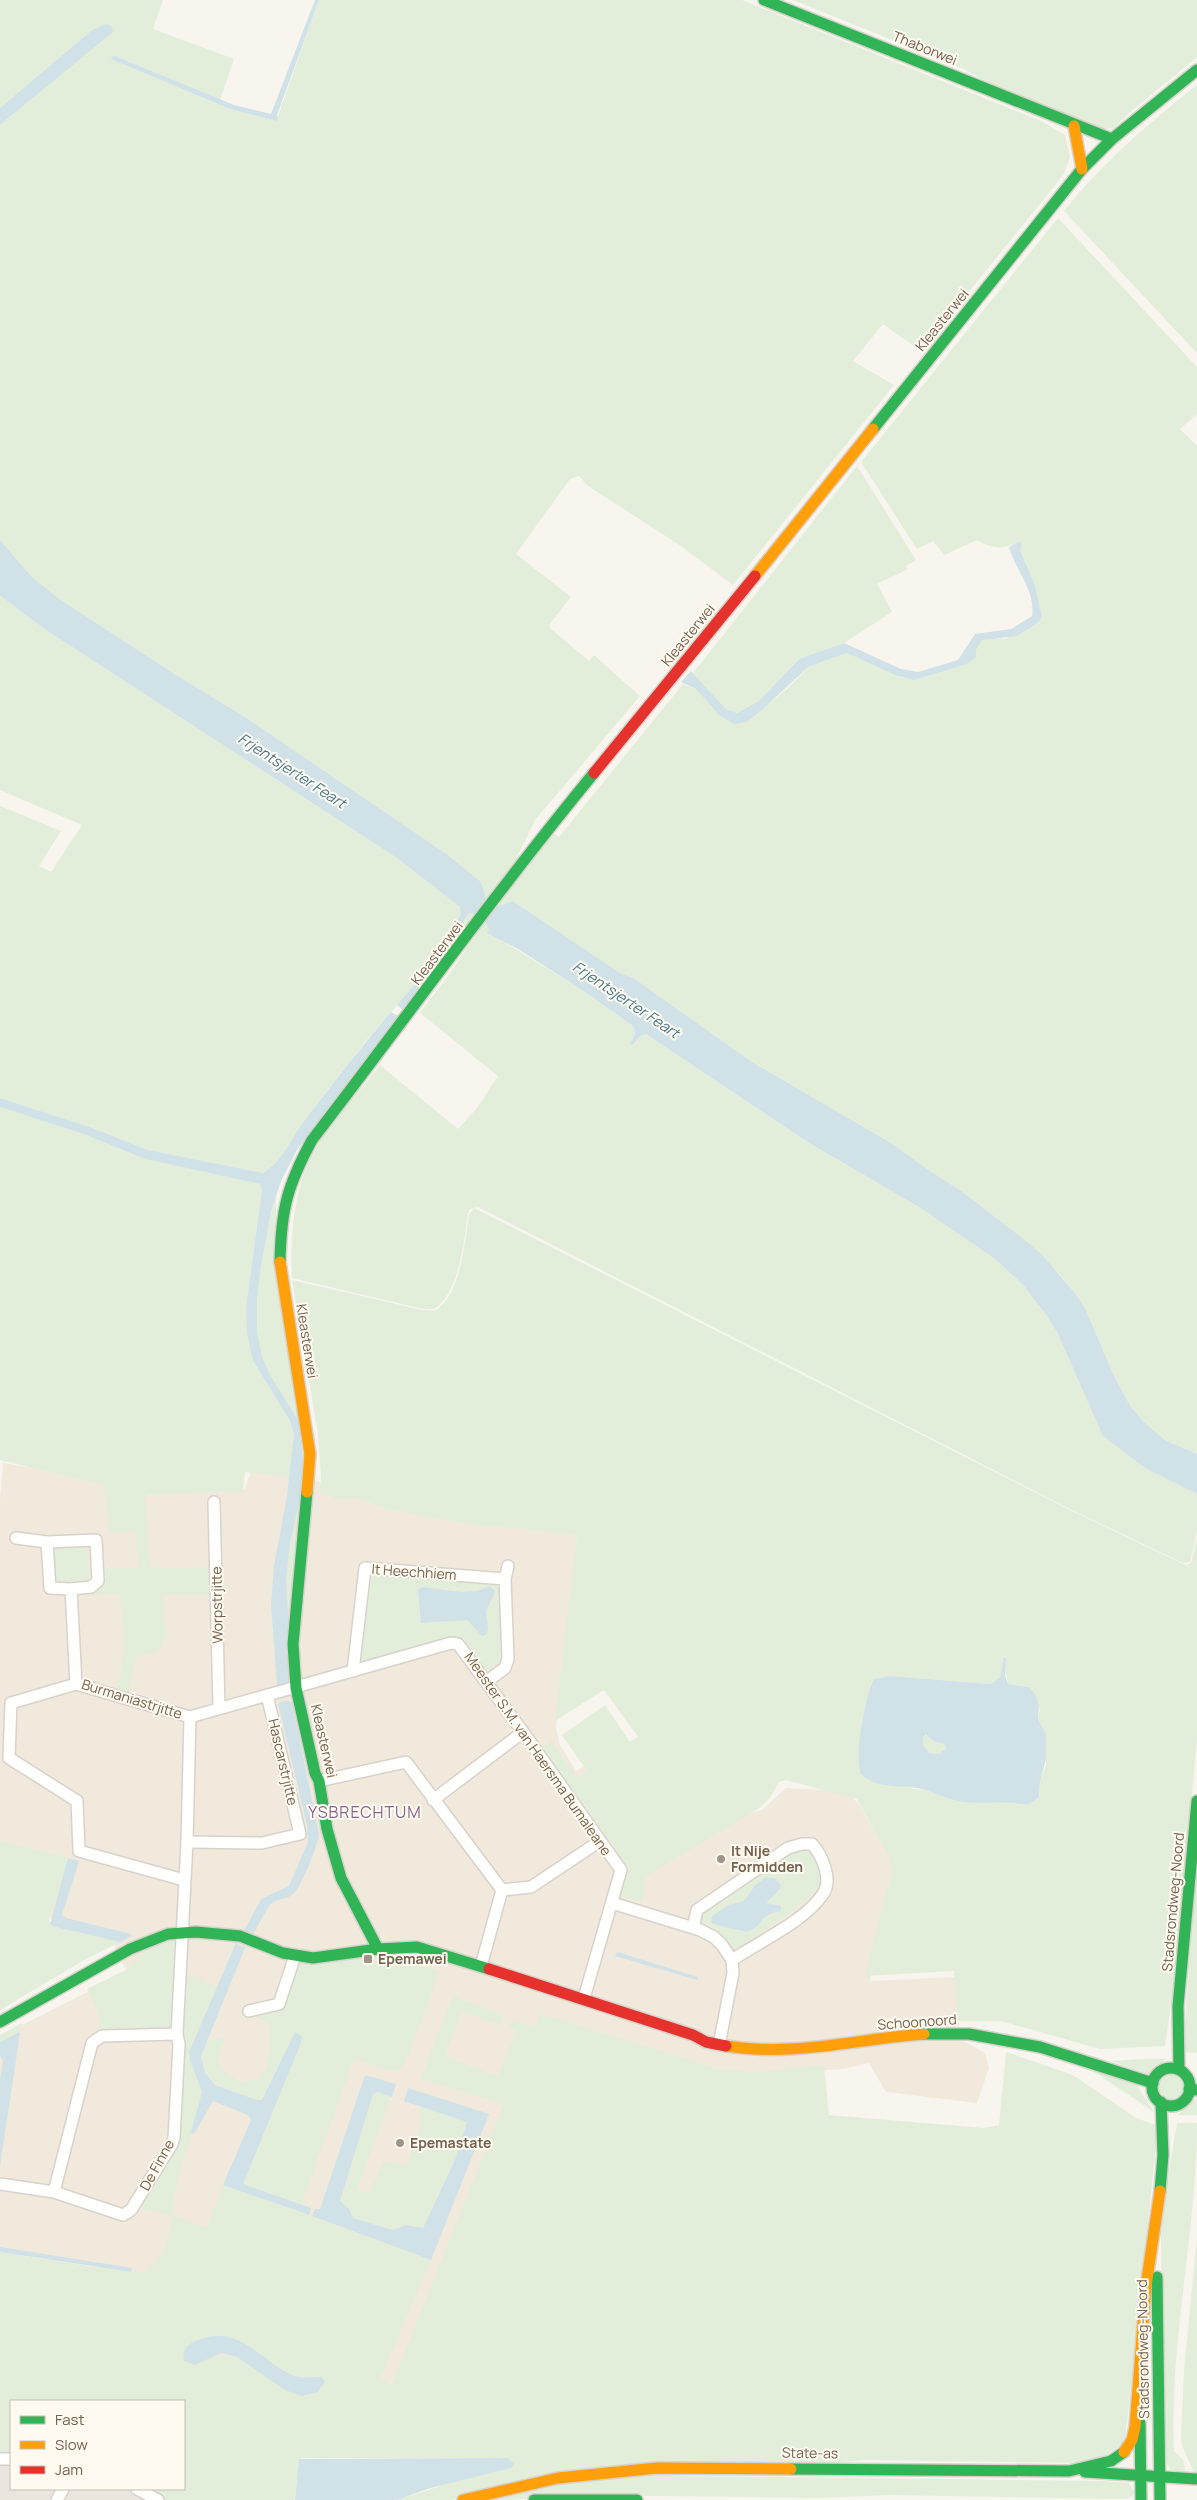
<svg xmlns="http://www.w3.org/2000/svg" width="1197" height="2500" font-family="Manrope,sans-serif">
	<rect width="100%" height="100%" fill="#f7f5ee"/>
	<polygon fill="#f0e9dc" points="3,1463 126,1484 148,1495 245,1489 251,1471 288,1463 345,1498 364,1494 578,1526 556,1727 559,1743 576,1771 681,1715 743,1815 762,1810 786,1788 846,1791 859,1804 892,1862 895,1877 870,1981 958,1977 959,2026 963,2041 985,2053 989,2068 977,2103 886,2092 869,2063 841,2069 744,2076 555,2021 376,2438 184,2401 137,2277 72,2261 0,2249 0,2044 22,2025 127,1972 108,1932 54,1921 0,1848 0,1500"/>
	<polygon fill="#eae6de" points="0,2447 11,2447 11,2489 184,2489 304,2500 0,2500"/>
	<g fill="#e3eeda" fill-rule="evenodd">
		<polygon points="0,0 163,0 153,29 234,59 220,100 114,55 112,59 230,109 278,116 319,0 742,0 1041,121 1065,135 1070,157 1064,174 921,351 883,324 853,361 894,385 733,585 681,546 588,486 579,476 570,479 516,554 571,597 549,625 550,628 589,661 594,655 640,696 535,820 515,862 487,902 445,853 245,717 173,673 58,598 32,577 0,540 0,125 113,31 92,30 0,108"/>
		<polygon points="793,0 1197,0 1197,57 1129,113 1114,128 1103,129 991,84 962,68"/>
		<path d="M1197 85V353L1064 211C1103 162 1148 124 1197 85Z"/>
		<path d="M1058 218 1197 367V414L1180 429 1197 446V1454L1165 1440 1144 1422 1131 1407 1115 1378 1085 1308 1076 1294 1060 1275 1020 1236 960 1190 930 1171 891 1143 752 1062 635 979 620 973 513 901 495 907 550 831 559 837 683 684 696 689 719 715 747 722 788 688 808 667 847 653 903 678 976 657V650L981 640 994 638 1006 639 1042 616 1035 585 1020 550V541C1003 550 993 549 977 540L944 555 933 541 917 549 861 462Z"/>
		<polygon points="857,466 916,560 906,566 908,569 877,584 892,612 844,643 799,659 759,701 737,713 726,709 693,673"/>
		<polygon points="0,595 46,630 397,858 460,907 461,914 421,978 366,1041 322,1097 282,1155 272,1168 263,1173 148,1150 90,1127 0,1098 0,806 61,831 39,866 51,872 82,825 0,790"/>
		<polygon points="469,913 479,916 434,967"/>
		<path d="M485 920 490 929 488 932 579 988 633 1026 635 1034 631 1044 633 1045 640 1036 646 1034 809 1143 919 1207 995 1259 1023 1285 1047 1316 1058 1334 1104 1435 1145 1468 1197 1494V1531L1190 1562 1183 1563 1072 1510 478 1207 470 1209 468 1214C464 1241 459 1294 434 1309H423L292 1278C290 1242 293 1202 306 1168 319 1134 357 1095 380 1065L458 1129 477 1108 498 1076 420 1013 451 972Z"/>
		<polygon points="0,1107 86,1135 145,1159 260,1184 262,1189 246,1307 253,1361 290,1421 294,1434 290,1477 245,1472 243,1491 145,1495 150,1569 210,1567 211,1595 163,1595 166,1637 158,1652 137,1656 127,1696 117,1693 124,1650 120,1594 75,1596 77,1590 96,1587 99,1568 139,1568 135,1532 110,1533 103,1485 0,1460"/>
		<path d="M276 1196V1234L298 1420C286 1400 270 1380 262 1358 247 1316 263 1237 276 1196Z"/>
		<path d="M474 1208 1072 1511 1183 1564 1187 1565 1191 1563 1197 1538V1739L1175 1977 1165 2046 1100 2049 1001 2021H958L954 1971 865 1976 892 1873 891 1861 857 1799 786 1780 779 1782 770 1798 761 1807 646 1876 642 1902 619 1895 628 1866 542 1748 551 1741 577 1778 587 1771 562 1735 605 1705 630 1742 638 1737 604 1690 555 1721 577 1534 470 1524 388 1509 363 1499H336L320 1492 321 1475 318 1434 292 1280 422 1310 435 1311C461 1294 465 1242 469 1215ZM1003 1658 1008 1684 1029 1687 1040 1709 1038 1719 1046 1734V1765L1040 1781 1039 1797 1023 1805 994 1801H955L930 1791 882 1784 862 1776 860 1737 871 1684 890 1676 991 1684 1001 1676Z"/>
		<polygon points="301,1495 288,1632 286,1580 290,1543"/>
		<polygon points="86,1544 89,1576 87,1581 57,1581 53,1577 52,1549 56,1545"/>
		<path d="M370 1574 495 1579 504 1586 503 1658 487 1673 460 1637 358 1665ZM490 1586 495 1596 486 1609 488 1628 461 1619 427 1587C449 1592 468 1593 490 1586Z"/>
		<path d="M928 1735 935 1742 944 1744 946 1748 939 1754C928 1756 921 1747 923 1737Z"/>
		<polygon points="0,1841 68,1858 49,1920 55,1927 120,1942 86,1959 0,2010"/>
		<path d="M793 1849C805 1849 814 1847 817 1861 819 1868 823 1876 820 1884 812 1902 753 1937 734 1950L717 1929 700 1921 701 1913ZM771 1878 778 1881 774 1894 766 1900V1903L781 1906V1911C760 1915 761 1926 741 1931L733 1927 732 1904 745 1900 755 1885Z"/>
		<polygon points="1197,1856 1197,2053 1183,2052"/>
		<polygon points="172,1941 174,1942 174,1952 176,1952 173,2027 101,2033 99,2014 87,1989 128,1969 132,1963 136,1963 144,1951"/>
		<path d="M379 1955 392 1957 440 1972 402 2070 393 2071 354 2059 301 2205 243 2184 301 2043 265 2098C258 2103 247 2097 239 2094 213 2085 191 2072 207 2041L223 2037 225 2041C223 2045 220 2049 219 2053 214 2067 230 2075 240 2082L259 2079C271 2065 271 2046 270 2028L269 2024 249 2012 284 2001 297 1965Z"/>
		<path d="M185 1973 217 1987 189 2052 202 2097 175 2189 172 2215 207 2228 223 2185 431 2260 380 2379 392 2384 504 2104 421 2079 452 1996 504 2015 500 2025 462 2011 444 2056 498 2076 517 2031 509 2028 512 2019 535 2028 541 2014 719 2069 757 2072 824 2065 829 2115 984 2128 999 2125 1006 2052 1073 2075 1136 2118 1158 2126 1125 2442 1095 2463 865 2460 485 2491 452 2500H397L453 2482 508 2458H302L299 2459 295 2500H169L148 2489H184V2401H11V2453H0V2252L120 2271 146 2272 165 2250 172 2215 137 2208 179 2139ZM217 2335C245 2338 265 2360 288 2373 299 2379 319 2375 325 2381L306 2396H302C263 2387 246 2336 201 2363L193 2342Z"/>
		<polygon points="22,2023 21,2033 18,2032 0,2042 0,2035"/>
		<polygon points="1142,2059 1165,2059 1158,2070 1148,2074 1111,2061"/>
		<polygon points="1087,2067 1137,2085 1154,2112"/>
		<circle cx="1171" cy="2087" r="12"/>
		<polygon points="375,2092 391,2096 357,2189 368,2193 371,2190 383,2162 406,2165 420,2125 420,2106 467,2122 455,2160 423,2228 405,2225 393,2230 353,2218 349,2209 340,2202 373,2094"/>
		<polygon points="1197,2099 1197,2115 1178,2115 1191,2101"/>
		<path d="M1177 2123H1197C1197 2232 1169 2341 1174 2451L1183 2460 1186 2473 1170 2469 1164 2459 1161 2239 1162 2212Z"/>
		<polygon points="1197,2237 1197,2477 1193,2477 1193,2470 1182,2446 1181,2435 1184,2371"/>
		<polygon points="608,2475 1105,2481 1129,2483 1134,2491 1133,2496 1126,2499 889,2495 819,2498 570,2495 510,2500 474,2500"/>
	</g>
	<g fill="#d0e2e7" fill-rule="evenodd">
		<polygon points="315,0 319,0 277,115 278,121 230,109 111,59 113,55 234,105 271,114"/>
		<polygon points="106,24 111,26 113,32 0,125 0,108 92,30"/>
		<path d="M0 540 32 577 58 598 173 673 245 717 445 853 481 882 487 902 495 907 513 901 620 973 635 979 752 1062 891 1143 930 1171 960 1190 1020 1236 1041 1254 1076 1294 1085 1308 1115 1378 1131 1407 1144 1422 1165 1440 1197 1454V1494L1145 1468 1103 1436 1058 1334 1047 1316 1023 1285 995 1259 919 1207 809 1143 646 1034 640 1036 633 1045 630 1044 635 1034 633 1026 579 988 518 949 487 933 489 929C485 919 480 916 469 913L434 967 403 1010 397 1005 427 970 461 914 460 907 397 858 46 630 2 597 0 595Z"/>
		<path d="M1020 541 1022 545 1020 550 1035 585 1042 616 1039 622 1017 636 982 640 976 650V657L967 664 914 680 895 675 847 653 808 667 762 710 747 722 734 724 719 715 696 689 681 682 691 671 726 709 737 713 759 701 799 659 844 643 901 669 918 672 958 660 975 634 1011 629 1032 616C1036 591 1015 570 1009 547Z"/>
		<path d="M391 1012 398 1016 297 1150 281 1181 271 1212 261 1265 257 1297V1332L262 1357 270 1375 298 1420 304 1467 301 1495 290 1543 286 1580 292 1680 277 1685 271 1605 274 1566 287 1496 294 1434 290 1421 253 1361 247 1333 246 1307 262 1189 260 1184 145 1159 86 1135 0 1107V1098L90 1127 148 1150 263 1173C283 1161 291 1138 305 1120 333 1083 361 1047 391 1012Z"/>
		<path d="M490 1586 495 1591C494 1599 487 1605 486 1613 486 1621 492 1630 484 1636L481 1635 467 1620 421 1623 418 1590 422 1587 462 1592 476 1591Z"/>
		<path d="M1003 1658H1006L1005 1675 1008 1684 1029 1687 1035 1694 1039 1705 1038 1719 1046 1734V1759L1040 1781 1039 1797C1036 1799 1033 1802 1029 1804 1025 1805 1019 1804 1014 1803 995 1801 976 1805 957 1801 943 1798 931 1790 917 1788 901 1786 875 1788 862 1775 852 1764 866 1692 874 1679L890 1676 991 1684 1001 1676ZM926 1735 935 1742 944 1744 946 1748 939 1754 929 1753 923 1745V1737Z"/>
		<path d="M285 1701 292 1702 319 1834C318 1845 301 1888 293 1894 286 1900 277 1898 271 1904 264 1912 259 1925 253 1934L244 1931 261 1899 289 1886 308 1842 307 1825 278 1703Z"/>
		<polygon points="68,1858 79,1861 62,1915 66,1918 131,1934 132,1936 120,1942 55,1927 50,1924"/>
		<path d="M765 1878H775L781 1885 780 1889 766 1903 781 1906V1911C757 1915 764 1926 749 1931 745 1933 717 1925 711 1923L712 1916 727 1906 745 1900 755 1885Z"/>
		<polygon points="236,1943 245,1948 201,2056 205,2073 215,2085 257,2100 262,2100 295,2032 302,2036 301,2043 243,2184 311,2208 309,2215 223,2185 251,2120 248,2115 213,2101 194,2134 191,2132 202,2092 190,2060 189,2052"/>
		<polygon points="617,1952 698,1977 697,1980 615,1956"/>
		<polygon points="19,2032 20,2033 0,2166 0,2080 3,2060 0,2056 0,2042"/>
		<polygon points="365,2075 396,2084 392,2097 378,2092 373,2094 340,2201 349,2209 353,2218 393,2230 405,2225 423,2228 455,2160 467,2122 404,2101 408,2088 489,2114 431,2260 312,2216 315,2209 320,2209"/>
		<polygon points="0,2247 132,2268 131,2272 0,2252"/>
		<path d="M213 2336C243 2332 265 2362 290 2374 300 2379 310 2377 321 2377L325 2381 318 2392 302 2396 285 2390 237 2357 222 2353 195 2365 184 2361C180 2343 199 2339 213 2336Z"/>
		<polygon points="508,2458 514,2464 511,2468 427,2489 397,2500 295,2500 299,2459"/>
	</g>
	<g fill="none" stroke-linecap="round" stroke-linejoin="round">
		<g stroke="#d7d2cc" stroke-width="14">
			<g id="street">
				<polyline points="214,1502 219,1708"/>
				<polyline points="16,1538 47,1542 96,1540 98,1581 91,1587 71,1589"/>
				<polyline points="47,1542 50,1588 71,1589 76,1684 190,1717"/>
				<polyline points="505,1579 508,1566"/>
				<polyline points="353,1671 365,1568 505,1579 508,1659 505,1668 486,1682"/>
				<polyline points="76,1684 11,1703 9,1758 77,1801 79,1851 184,1880"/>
				<polyline points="319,1781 406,1762 502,1890 481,1966"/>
				<polyline points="433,1800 523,1732"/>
				<polyline points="187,1842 262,1843 300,1834 267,1695"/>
				<polyline points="502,1890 531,1887 600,1841"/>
				<polyline points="612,1903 700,1930 714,1937 722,1945 732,1960 733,1973 719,2045"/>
				<path d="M693 1928 697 1910 788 1848 802 1844H812C822 1855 833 1880 823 1894 804 1922 760 1941 732 1960"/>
				<polyline points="249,2011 279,2004 295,1956"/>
				<polyline points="0,2184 54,2192 123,2215 131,2210 172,2144 174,2138 179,2044 177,2034 187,1842 190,1717 451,1643 458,1644 523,1732 621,1870 584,1998"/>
				<polyline points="54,2192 92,2043 102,2036 177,2034"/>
				<polyline points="0,2459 11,2459"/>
				<polyline points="137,2489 158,2500"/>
				<polyline points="57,2500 63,2489"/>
			</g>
		</g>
		<g stroke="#d7d2cc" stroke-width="14">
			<g id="fast">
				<polyline points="764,0 1112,139"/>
				<polyline points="873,429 1082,169 1112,139 1197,70"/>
				<path d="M280 1262C281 1210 287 1186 312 1140 406 1018 496 892 594 773"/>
				<polyline points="307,1492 293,1644 296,1688 315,1773 319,1781 327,1829 341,1878 378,1949"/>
				<polyline points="0,2022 130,1949 168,1934 196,1932 240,1936 283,1953 313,1958 378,1949 417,1947 489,1969"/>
				<polyline points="924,2034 969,2034 1040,2047 1153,2083"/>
				<circle cx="1171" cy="2087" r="19"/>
				<polyline points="1179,2069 1178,2006 1197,1801"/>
				<polyline points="1189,2089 1197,2090"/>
				<polyline points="1160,2191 1163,2155 1161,2102"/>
				<polyline points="1157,2277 1160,2500"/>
				<polyline points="1140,2423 1141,2500"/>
				<polyline points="791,2469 1069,2471 1111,2461 1124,2452"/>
				<polyline points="1085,2472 1197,2479"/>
				<polyline points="534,2500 637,2500"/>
			</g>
		</g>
		<g stroke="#d7d2cc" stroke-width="14">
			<g id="slow">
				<polyline points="1074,126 1082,169"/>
				<polyline points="755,576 873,429"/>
				<polyline points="280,1262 310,1454 307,1492"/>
				<path d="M726 2046C794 2057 856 2039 924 2034"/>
				<polyline points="1124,2452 1132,2440 1135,2427 1146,2286 1160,2191"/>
				<polyline points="463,2500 558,2478 657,2468 791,2469"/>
			</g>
		</g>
		<g stroke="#d7d2cc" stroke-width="14">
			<g id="jam">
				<polyline points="594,773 755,576"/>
				<polyline points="489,1969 693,2035 706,2042 726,2046"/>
			</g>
		</g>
		<use href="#street" stroke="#fefefc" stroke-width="11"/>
		<use href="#fast" stroke="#30b455" stroke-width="11"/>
		<use href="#slow" stroke="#ff9f0a" stroke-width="11"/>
		<use href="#jam" stroke="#e5322d" stroke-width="11"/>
	</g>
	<g fill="#a29587" stroke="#fefaf0" stroke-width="2">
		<circle cx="721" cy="1859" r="5"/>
		<rect x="363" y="1954" width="10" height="10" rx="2.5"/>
		<circle cx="400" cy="2143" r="5"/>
	</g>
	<g text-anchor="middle" stroke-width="4" stroke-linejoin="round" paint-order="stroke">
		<g font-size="14" fill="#75614f" stroke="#fefaf0">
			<text transform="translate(925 48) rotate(22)" y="5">Thaborwei</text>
			<text transform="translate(942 320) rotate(-51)" y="5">Kleasterwei</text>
			<text transform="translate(688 635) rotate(-51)" y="5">Kleasterwei</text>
			<text transform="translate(437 953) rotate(-53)" y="5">Kleasterwei</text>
			<text transform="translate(307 1341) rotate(81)" y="5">Kleasterwei</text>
			<text transform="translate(414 1572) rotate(4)" y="5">It Heechhiem</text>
			<text transform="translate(217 1605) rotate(-91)" y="5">Worpstrjitte</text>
			<text transform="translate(132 1699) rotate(17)" y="5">Burmaniastrjitte</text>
			<text transform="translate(324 1741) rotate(77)" y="5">Kleasterwei</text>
			<text transform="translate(538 1754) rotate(55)" y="5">Meester S.M. van Haersma Bumaleane</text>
			<text transform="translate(283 1762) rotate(77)" y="5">Hascarstrjitte</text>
			<text transform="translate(1173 1902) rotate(-85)" y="5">Stadsrondweg-Noord</text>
			<text transform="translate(917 2022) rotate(-4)" y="5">Schoonoord</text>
			<text transform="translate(157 2165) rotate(-61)" y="5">De Finne</text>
			<text transform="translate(1143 2349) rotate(-91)" y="5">Stadsrondweg-Noord</text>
			<text transform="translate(810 2453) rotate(1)" y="5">State-as</text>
		</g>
		<g font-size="14" font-weight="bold" fill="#75614f" stroke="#fefaf0" text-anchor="start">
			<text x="731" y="1856">It Nije<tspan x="731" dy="16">Formidden</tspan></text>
			<text x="378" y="1964">Epemawei</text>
			<text x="410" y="2148">Epemastate</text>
		</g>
		<g font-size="15" font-style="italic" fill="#4c7a8d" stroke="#fefaf0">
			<text transform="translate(292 771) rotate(33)" y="5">Frjentsjerter Feart</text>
			<text transform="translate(626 1000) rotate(34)" y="5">Frjentsjerter Feart</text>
		</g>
		<g font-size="16" letter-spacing="1" fill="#886690" stroke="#fefaf0">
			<text x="365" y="1818">YSBRECHTUM</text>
		</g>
	</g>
	<rect x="10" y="2400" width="175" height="90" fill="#fefaf0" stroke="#c7bdb0"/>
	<rect x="20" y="2416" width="25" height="8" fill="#30b455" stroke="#c7bdb0"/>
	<text x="55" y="2425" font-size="15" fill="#75614f">Fast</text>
	<rect x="20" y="2441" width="25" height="8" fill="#ff9f0a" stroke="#c7bdb0"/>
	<text x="55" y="2450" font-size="15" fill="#75614f">Slow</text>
	<rect x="20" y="2466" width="25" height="8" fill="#e5322d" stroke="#c7bdb0"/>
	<text x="55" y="2475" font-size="15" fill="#75614f">Jam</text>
</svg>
